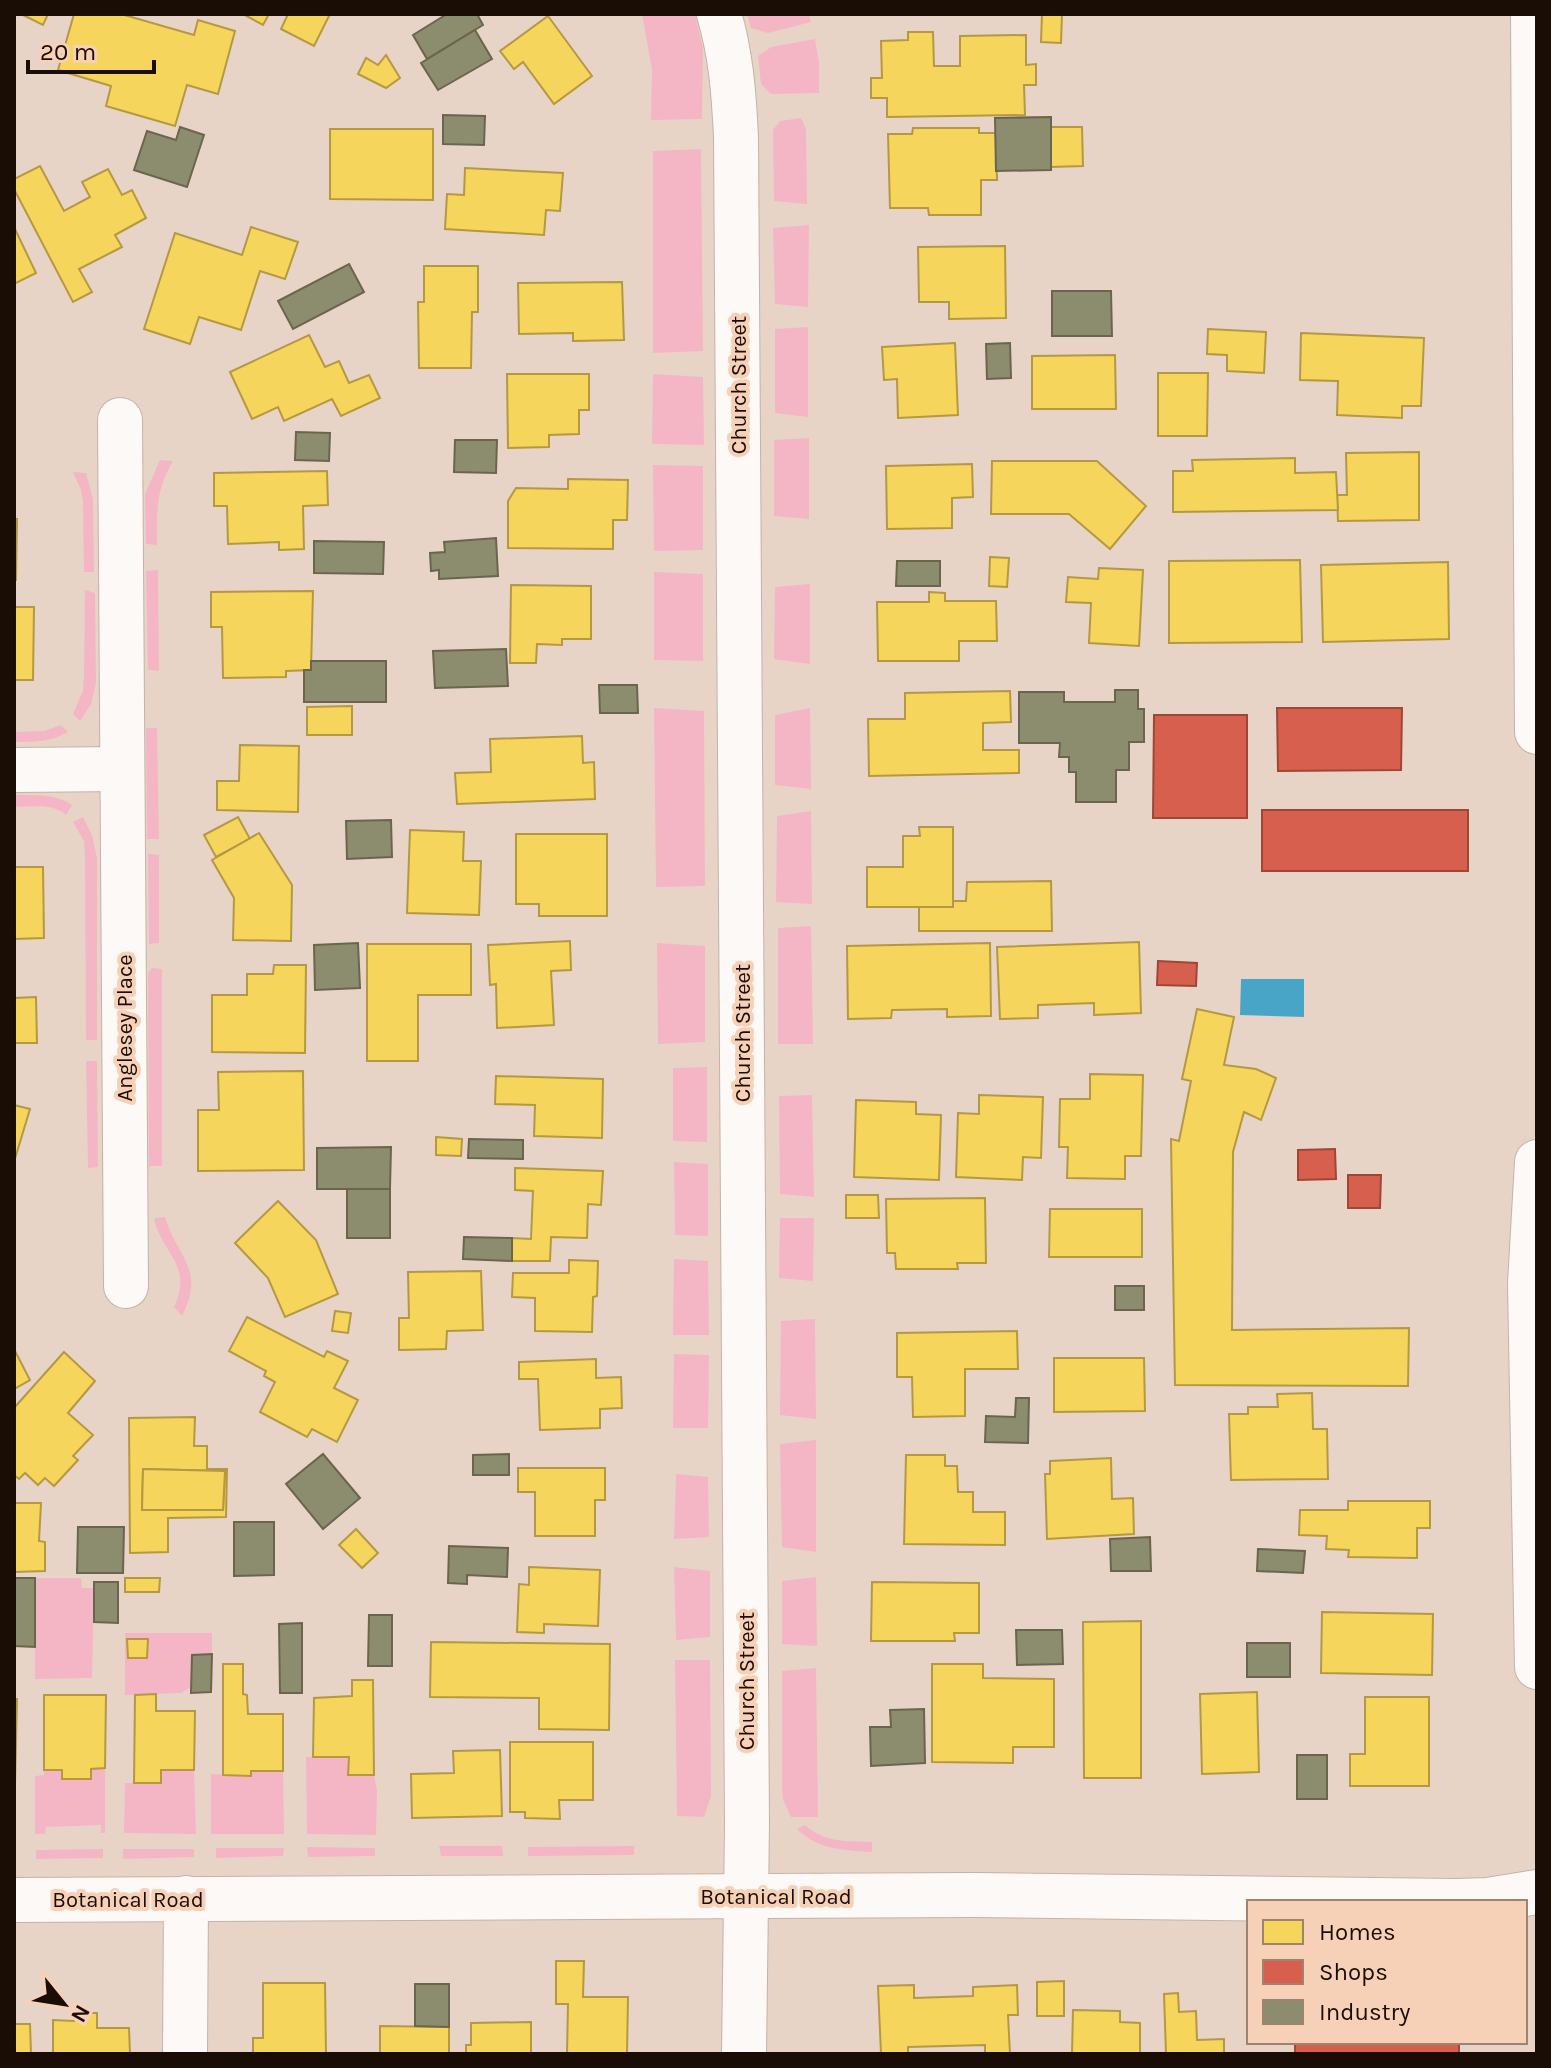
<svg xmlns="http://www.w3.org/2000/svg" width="1551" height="2068" font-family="Karla,sans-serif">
	<rect width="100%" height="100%" fill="#e8d4c6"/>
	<g fill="#f4b6c5">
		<polygon points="642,14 695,14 703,48 702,119 651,120 652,70"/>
		<polygon points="747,14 809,14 811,22 768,33 751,28"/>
		<polygon points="815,39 819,63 819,93 771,94 761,84 758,56 771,47"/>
		<polygon points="801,118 806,129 807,204 774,201 773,130 780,121"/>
		<polygon points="701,149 703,351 653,353 653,151"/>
		<polygon points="809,225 808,307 775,304 773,228"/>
		<polygon points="808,327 808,417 775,413 775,329"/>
		<polygon points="653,374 703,377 704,445 652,444"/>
		<polygon points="809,438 809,519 774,516 774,440"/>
		<path d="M160 460 173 461C155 492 157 511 157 545L146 544 145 494Z"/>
		<polygon points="653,465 703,466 703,550 654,551"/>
		<polygon points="73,472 86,473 93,499 94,572 84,572 83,501 81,490"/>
		<polygon points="158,570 159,671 148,670 146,571"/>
		<polygon points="654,572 703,574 703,661 654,660"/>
		<polygon points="810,584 810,664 774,659 775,587"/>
		<polygon points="85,590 95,593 96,683 91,704 80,721 73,714 83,691 84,676"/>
		<polygon points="654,708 704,711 705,886 656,887"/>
		<polygon points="810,708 811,789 775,785 775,715"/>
		<path d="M61 725 68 732C51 742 34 742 14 742V732L44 731Z"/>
		<polygon points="146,728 157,728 159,839 147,839"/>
		<path d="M14 795C34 795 55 793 72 805L66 815C53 803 31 807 14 807Z"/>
		<polygon points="811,811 812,904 776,902 777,816"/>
		<polygon points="83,817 92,835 97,858 97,1040 86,1040 85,856 84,841 73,822"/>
		<polygon points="148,854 159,855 159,943 149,944"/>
		<polygon points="811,926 813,1044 778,1044 778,928"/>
		<polygon points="657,943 705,946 705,1042 658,1044"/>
		<polygon points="152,968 162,969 162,1166 149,1166 148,973"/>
		<polygon points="86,1061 97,1061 98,1167 88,1168"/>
		<polygon points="707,1067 707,1142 673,1141 673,1068"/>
		<polygon points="812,1095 814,1197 780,1194 779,1096"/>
		<polygon points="674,1162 708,1164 708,1236 675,1235"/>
		<path d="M165 1217C177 1258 206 1268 182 1316L174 1307C194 1265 161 1253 154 1218Z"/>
		<polygon points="780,1218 814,1218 813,1281 779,1278"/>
		<polygon points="674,1259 708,1261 709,1335 673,1335"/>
		<polygon points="815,1319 816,1419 780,1415 781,1321"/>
		<polygon points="674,1354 709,1355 708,1428 673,1428"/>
		<polygon points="816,1440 816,1552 782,1547 780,1444"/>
		<polygon points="676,1474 708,1477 709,1537 674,1539"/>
		<polygon points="674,1567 710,1571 710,1637 676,1640"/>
		<polygon points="816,1577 817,1646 782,1644 782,1581"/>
		<polygon points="35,1578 81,1578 82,1588 94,1588 92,1678 35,1679"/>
		<polygon points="125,1633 212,1633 212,1654 192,1655 192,1686 181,1693 125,1695"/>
		<polygon points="675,1660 710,1660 711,1796 704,1817 677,1816"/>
		<polygon points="816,1668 818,1817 791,1817 783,1800 782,1787 782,1671"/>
		<polygon points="306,1757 349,1757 349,1775 374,1775 377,1790 376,1835 307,1834"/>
		<polygon points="105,1768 105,1833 101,1833 101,1825 46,1827 45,1834 35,1834 35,1776 44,1775 44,1770 62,1770 91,1779 91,1769"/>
		<polygon points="161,1770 194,1770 196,1834 124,1833 125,1783 161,1782"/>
		<polygon points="251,1771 283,1771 284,1834 211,1834 211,1774 250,1776"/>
		<path d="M805 1825C825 1843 847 1841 872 1842V1852C843 1850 818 1850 797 1829Z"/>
		<polygon points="439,1846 502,1846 503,1856 441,1856"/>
		<polygon points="634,1846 634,1855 528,1856 528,1847"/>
		<polygon points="307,1847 375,1848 375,1856 308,1857"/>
		<polygon points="216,1848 284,1848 283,1856 216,1858"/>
		<polygon points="103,1849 103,1858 36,1859 36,1850"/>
		<polygon points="123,1849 194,1849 194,1857 123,1859"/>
	</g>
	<polygon fill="#48a5c7" points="1241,979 1304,979 1304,1017 1240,1015"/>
	<g fill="#f6d55c" stroke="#b49942" stroke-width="2" fill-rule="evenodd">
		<polygon points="21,14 48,14 43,25"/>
		<polygon points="74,14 121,14 194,35 198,20 235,31 218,94 187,85 175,126 106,106 111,86 58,70"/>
		<polygon points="243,14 269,14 263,25"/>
		<polygon points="288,14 330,14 314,46 281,29"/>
		<polygon points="1042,14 1062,14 1061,43 1041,42"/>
		<polygon points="548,16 592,76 554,104 523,62 514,69 500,51"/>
		<polygon points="908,32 933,32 934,66 960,66 960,36 1026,35 1026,65 1036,64 1036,85 1024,85 1025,115 887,117 887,98 871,98 871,78 882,78 881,41 908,40"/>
		<polygon points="386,55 400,78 386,88 358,74 366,58 378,65"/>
		<polygon points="1051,127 1082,127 1083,166 1051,167"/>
		<polygon points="913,128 979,128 979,133 996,133 997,180 981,180 981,215 929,215 928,208 890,208 888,134 912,134"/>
		<polygon points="330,129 433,129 433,200 330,199"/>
		<polygon points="40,166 64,211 90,197 82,182 108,169 122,195 132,190 146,218 115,235 122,247 79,269 92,292 73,302 14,189 14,179"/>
		<polygon points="465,168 563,173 560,211 546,210 544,235 445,229 447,194 464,195"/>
		<polygon points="14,227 36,273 14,284"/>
		<polygon points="251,227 298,242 285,279 260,271 241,330 199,317 190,344 144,329 175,233 242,255"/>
		<polygon points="1005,246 1006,318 949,319 949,302 919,302 918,247"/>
		<polygon points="424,266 478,266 478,312 472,312 471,368 419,368 418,302 424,302"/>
		<polygon points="622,282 624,340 573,341 573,333 519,334 518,283"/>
		<polygon points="1208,329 1266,332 1264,373 1227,371 1227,355 1207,354"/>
		<polygon points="1301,333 1424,338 1421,406 1402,406 1402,418 1337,415 1338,381 1300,380"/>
		<polygon points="309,335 325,367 339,361 349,383 369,375 380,398 341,416 332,399 284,421 278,407 252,419 230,372"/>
		<polygon points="955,343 958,415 898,418 897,379 884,380 882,347"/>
		<polygon points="1115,355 1116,409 1032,409 1032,356"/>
		<polygon points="1158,373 1208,373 1207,436 1158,436"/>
		<polygon points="507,374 589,374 589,410 579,410 579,434 549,435 549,447 508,448"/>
		<polygon points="1419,452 1419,520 1338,521 1337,495 1347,495 1346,453"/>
		<polygon points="1295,458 1295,473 1336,472 1338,510 1173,512 1173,471 1193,471 1192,460"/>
		<polygon points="992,461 1097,461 1146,506 1110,549 1069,514 991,514"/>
		<polygon points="972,464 973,497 952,498 952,528 887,529 886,466"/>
		<polygon points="327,471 328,505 303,506 304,549 279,550 279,542 228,544 227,506 214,506 214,473"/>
		<polygon points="568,479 628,480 627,520 613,520 613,549 508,548 508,501 516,488 568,489"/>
		<polygon points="14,519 17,519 16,580 14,580"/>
		<polygon points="990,557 1009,558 1007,587 989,586"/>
		<polygon points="1300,560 1302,642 1169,643 1169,561"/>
		<polygon points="1448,562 1449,639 1323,642 1321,565"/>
		<polygon points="1099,568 1143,570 1139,646 1089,643 1091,603 1066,602 1068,577 1098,579"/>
		<polygon points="511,585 591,586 591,639 562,639 562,645 537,644 536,663 510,663"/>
		<polygon points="313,591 311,670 286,671 286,677 223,678 222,627 211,627 211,592"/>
		<polygon points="929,592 945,593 945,601 996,601 997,641 959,641 959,661 878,661 877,602 929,602"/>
		<polygon points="14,607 34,607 33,680 14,680"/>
		<polygon points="1010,691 1011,722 983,723 983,750 1019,750 1019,773 869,776 868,719 905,719 905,693"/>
		<polygon points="352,706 352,735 307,735 307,707"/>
		<polygon points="582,736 583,763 594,762 595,799 457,804 455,773 491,772 490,739"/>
		<polygon points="240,745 299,746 298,812 217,810 217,781 239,781"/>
		<polygon points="238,817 250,839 216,857 204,835"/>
		<polygon points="919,827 953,827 953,907 867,907 867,867 903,867 903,836 920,836"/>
		<polygon points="410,830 464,832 463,861 481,861 479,915 407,913"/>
		<polygon points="259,833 292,885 291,941 233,940 234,898 212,860"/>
		<polygon points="516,834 607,834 607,916 539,916 539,904 516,904"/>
		<polygon points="14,867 43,867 44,938 14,939"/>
		<polygon points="1051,881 1052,931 919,931 919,907 953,907 953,901 966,901 967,882"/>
		<polygon points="570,941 571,970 551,971 554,1025 497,1028 496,984 490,985 488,945"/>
		<polygon points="1139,942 1141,1013 1094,1015 1094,1003 1038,1005 1038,1018 1000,1019 997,947"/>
		<polygon points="990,943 991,1016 947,1017 947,1009 892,1010 891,1018 848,1019 847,946"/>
		<polygon points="367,944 471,944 471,995 418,995 418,1061 367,1061"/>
		<polygon points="274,965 306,965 305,1053 212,1052 212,995 247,995 247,974 273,974"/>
		<polygon points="36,997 37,1043 14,1043 14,998"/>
		<polygon points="1197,1009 1234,1017 1224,1065 1256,1069 1276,1078 1261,1120 1244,1112 1233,1152 1232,1330 1409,1328 1408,1386 1175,1385 1171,1139 1179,1141 1191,1081 1182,1079"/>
		<polygon points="303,1071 304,1170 198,1171 198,1110 219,1110 218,1072"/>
		<polygon points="1090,1074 1143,1075 1141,1156 1125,1156 1125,1179 1067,1178 1068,1147 1059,1147 1060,1099 1090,1099"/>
		<polygon points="496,1076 603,1079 602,1138 534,1136 535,1105 495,1104"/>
		<polygon points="979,1095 1043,1097 1041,1158 1023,1157 1022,1180 956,1177 958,1113 979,1114"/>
		<polygon points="856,1100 916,1102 916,1114 941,1115 939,1180 854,1177"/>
		<polygon points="14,1105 30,1109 14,1162"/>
		<polygon points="436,1137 462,1139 461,1156 436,1155"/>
		<polygon points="515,1168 603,1171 601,1205 588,1204 587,1238 551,1237 550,1261 512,1261 512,1238 531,1239 533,1191 515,1190"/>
		<polygon points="846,1195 878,1195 879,1218 846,1218"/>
		<polygon points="985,1198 986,1263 957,1263 958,1269 896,1269 895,1253 887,1253 886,1199"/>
		<polygon points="278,1201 316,1240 338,1294 285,1317 268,1278 235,1243"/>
		<polygon points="1050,1209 1142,1209 1142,1257 1049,1257"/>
		<polygon points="569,1260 598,1261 597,1296 593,1297 592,1332 535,1331 535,1298 512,1297 513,1273 569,1273"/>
		<polygon points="481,1271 483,1330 447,1331 446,1349 399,1350 399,1318 409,1318 408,1272"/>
		<polygon points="335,1311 351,1313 348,1333 332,1331"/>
		<polygon points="247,1317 324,1357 327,1351 348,1361 334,1388 358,1400 337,1442 312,1429 307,1437 260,1412 275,1382 264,1376 266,1371 229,1351"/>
		<polygon points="1017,1331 1018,1369 965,1369 965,1416 913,1417 912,1377 897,1377 897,1333"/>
		<polygon points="14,1349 30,1380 14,1389"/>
		<polygon points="64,1352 95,1381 68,1413 93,1435 73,1456 78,1460 54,1486 45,1478 38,1485 25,1473 19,1479 14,1475 14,1408"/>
		<polygon points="1054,1358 1144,1358 1145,1411 1054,1412"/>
		<polygon points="596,1359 596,1378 621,1377 622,1408 600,1409 600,1428 540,1430 538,1379 519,1379 519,1362"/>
		<polygon points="1312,1393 1313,1429 1327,1429 1328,1479 1231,1480 1229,1414 1248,1414 1248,1407 1278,1407 1277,1394"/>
		<path d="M195 1417 194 1446H207V1469H227L226 1517 168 1518V1552L130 1553 129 1418ZM143 1469 225 1471 223 1510H142Z"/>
		<polygon points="906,1455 945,1455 945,1466 957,1466 958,1492 973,1492 973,1512 1005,1512 1005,1545 904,1544"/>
		<polygon points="1111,1458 1112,1499 1133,1498 1134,1534 1047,1539 1045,1474 1050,1474 1050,1461"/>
		<polygon points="518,1468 605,1468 605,1500 595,1500 595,1536 535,1536 535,1492 518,1492"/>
		<polygon points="143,1469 225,1471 223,1510 142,1510"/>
		<polygon points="1348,1501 1430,1501 1430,1528 1417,1528 1417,1558 1348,1557 1349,1550 1326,1549 1327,1536 1299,1535 1300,1510 1348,1510"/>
		<polygon points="14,1503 41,1503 39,1541 45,1542 45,1571 14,1572"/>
		<polygon points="356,1529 378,1553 362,1568 339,1545"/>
		<polygon points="529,1567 600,1570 598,1626 544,1624 544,1633 517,1632 519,1584 529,1585"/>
		<polygon points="125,1578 160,1578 159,1592 125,1592"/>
		<polygon points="872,1582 979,1583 979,1633 954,1633 955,1641 871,1641"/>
		<polygon points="1322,1612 1433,1614 1432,1675 1321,1673"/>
		<polygon points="1141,1621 1141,1778 1084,1778 1083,1622"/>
		<polygon points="127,1639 148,1639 147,1658 128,1658"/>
		<polygon points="431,1642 610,1644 609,1730 539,1729 539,1698 430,1697"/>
		<polygon points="223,1664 243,1664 243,1694 247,1695 248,1714 283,1714 283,1771 251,1771 251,1776 223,1775"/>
		<polygon points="932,1664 983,1664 983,1678 1054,1679 1054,1747 1013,1747 1013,1763 932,1762"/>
		<polygon points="352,1680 373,1680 374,1775 348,1775 349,1757 313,1757 314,1698 352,1696"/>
		<polygon points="1257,1692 1259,1772 1202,1774 1200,1694"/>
		<polygon points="156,1694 156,1711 195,1711 194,1770 161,1770 161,1783 134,1783 135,1695"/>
		<polygon points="44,1695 106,1695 105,1768 91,1769 91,1779 62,1779 62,1770 44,1770"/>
		<polygon points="1365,1697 1429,1697 1429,1786 1350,1786 1350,1754 1365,1754"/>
		<polygon points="14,1699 17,1699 15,1786 14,1786"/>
		<polygon points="510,1742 593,1742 593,1800 559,1800 560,1819 525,1818 525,1812 510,1812"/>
		<polygon points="500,1750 502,1816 412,1818 411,1774 454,1773 453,1751"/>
		<polygon points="556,1961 584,1961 583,1997 628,1997 627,2054 567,2054 568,2004 556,2004"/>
		<polygon points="1064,1981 1064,2016 1037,2016 1037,1982"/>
		<polygon points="263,1983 325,1983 326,2054 253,2054 253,2038 263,2038"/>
		<polygon points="914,1985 914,1998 973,1996 973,1987 1017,1985 1018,2015 1008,2015 1010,2054 985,2054 985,2045 908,2047 908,2054 881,2054 878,1986"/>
		<polygon points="1178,1993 1179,2012 1196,2011 1197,2040 1224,2039 1224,2054 1166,2054 1164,1994"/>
		<polygon points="1073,2010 1120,2011 1120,2022 1140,2023 1140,2054 1072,2054"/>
		<polygon points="75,2013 97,2013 97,2028 129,2028 130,2054 53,2054 53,2020 74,2021"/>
		<polygon points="531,2022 531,2054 466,2054 466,2045 471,2045 471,2023"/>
		<polygon points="14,2024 30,2024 31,2054 14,2054"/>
		<polygon points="380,2026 449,2027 449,2054 380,2054"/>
	</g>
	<g fill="#d6604d" stroke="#9e4737" stroke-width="2">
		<polygon points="1277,708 1402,708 1401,770 1278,771"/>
		<polygon points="1154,715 1247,715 1247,818 1153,818"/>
		<rect x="1262" y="810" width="206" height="61"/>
		<polygon points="1158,961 1197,963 1196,986 1157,985"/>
		<polygon points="1335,1149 1336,1179 1298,1180 1298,1150"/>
		<polygon points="1348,1175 1381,1175 1380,1208 1348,1208"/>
		<rect x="1295" y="2042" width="164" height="12"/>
	</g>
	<g fill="#8c8c6e" stroke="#6a664e" stroke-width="2">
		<polygon points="447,14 477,14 483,25 427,59 413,35"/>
		<polygon points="475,30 492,59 438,90 421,63"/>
		<polygon points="443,115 485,116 484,145 443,144"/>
		<polygon points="1051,117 1051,170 996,171 995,118"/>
		<polygon points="180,127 204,135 187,187 134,170 147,131 176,140"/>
		<polygon points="349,264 364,292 293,329 278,301"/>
		<polygon points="1052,291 1111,291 1112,336 1052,336"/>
		<polygon points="1010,343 1011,378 987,379 986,344"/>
		<polygon points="296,432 330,433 329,461 295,460"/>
		<polygon points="455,440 497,440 496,473 454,472"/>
		<polygon points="496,538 498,576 439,579 439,570 431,571 430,553 445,552 444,542"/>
		<polygon points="314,541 384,542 383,574 314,573"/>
		<polygon points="897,561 940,561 940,586 896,586"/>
		<polygon points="506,649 508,686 435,688 433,651"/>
		<polygon points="311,661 386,661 386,702 304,702 304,670 311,670"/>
		<polygon points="599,685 637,685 638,713 600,713"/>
		<polygon points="1115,690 1138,690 1138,709 1144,709 1144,742 1129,742 1129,770 1116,770 1116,802 1076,802 1076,772 1069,772 1069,757 1059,757 1060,743 1019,743 1019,692 1064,692 1064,702 1115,702"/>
		<polygon points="391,820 392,857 347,859 346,821"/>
		<polygon points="358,943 360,988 315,990 314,945"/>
		<polygon points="469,1139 523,1140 523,1159 468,1158"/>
		<polygon points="391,1147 390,1189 317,1189 317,1148"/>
		<rect x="347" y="1189" width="43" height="49"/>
		<polygon points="464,1237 512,1238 512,1261 463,1259"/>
		<rect x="1115" y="1286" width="29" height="24"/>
		<polygon points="1016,1398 1029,1398 1028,1443 985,1442 986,1416 1015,1417"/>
		<polygon points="323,1454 360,1498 323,1529 286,1484"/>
		<polygon points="509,1454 509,1475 473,1475 473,1455"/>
		<polygon points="234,1522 274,1522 274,1575 234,1576"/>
		<polygon points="78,1527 124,1527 123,1573 77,1573"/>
		<polygon points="1150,1537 1151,1571 1111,1571 1110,1539"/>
		<polygon points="449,1546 508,1548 507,1577 467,1575 467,1584 448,1583"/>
		<polygon points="1258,1549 1305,1551 1303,1573 1257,1571"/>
		<polygon points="14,1578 35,1578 35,1647 14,1646"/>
		<polygon points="94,1582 118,1582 118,1623 94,1622"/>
		<polygon points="369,1615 392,1615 392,1666 368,1666"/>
		<polygon points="302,1623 302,1693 280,1693 279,1624"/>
		<polygon points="1016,1630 1062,1630 1063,1664 1017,1665"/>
		<rect x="1247" y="1643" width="43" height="34"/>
		<polygon points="212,1654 211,1692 191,1693 192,1655"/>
		<polygon points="924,1709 925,1763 871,1766 870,1727 891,1727 890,1710"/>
		<rect x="1297" y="1755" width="30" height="44"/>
		<polygon points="415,1984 449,1984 449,2027 415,2026"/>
	</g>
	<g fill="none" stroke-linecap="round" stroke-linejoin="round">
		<g stroke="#c3b3a8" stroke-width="46">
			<g id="minor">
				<path d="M719 14C731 54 734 95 736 137L747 1824 744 2054"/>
				<polyline points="120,420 126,1286"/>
				<polyline points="14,770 122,769"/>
				<polyline points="185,2054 186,1898"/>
			</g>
		</g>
		<g stroke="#c3b3a8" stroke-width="46">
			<g id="major">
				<polyline points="1533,14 1537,732"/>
				<polyline points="1537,1162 1530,1283 1537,1667"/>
				<polyline points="14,1900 973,1895 1457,1901 1488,1900 1537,1892"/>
			</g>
		</g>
		<use href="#minor" stroke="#fcf9f6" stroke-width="44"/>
		<use href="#major" stroke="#fcf9f6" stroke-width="44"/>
	</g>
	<g text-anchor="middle" stroke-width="8" stroke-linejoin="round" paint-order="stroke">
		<g font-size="22" fill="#1a0d05" stroke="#f6d1b8">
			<text transform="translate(738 385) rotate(-90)" y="8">Church Street</text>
			<text transform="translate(124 1028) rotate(-90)" y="8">Anglesey Place</text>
			<text transform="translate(742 1033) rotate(-90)" y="8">Church Street</text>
			<text transform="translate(746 1681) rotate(-90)" y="8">Church Street</text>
			<text x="776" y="1904">Botanical Road</text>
			<text x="128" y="1907">Botanical Road</text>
		</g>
	</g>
	<rect width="1551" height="2068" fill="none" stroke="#1a0d05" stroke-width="32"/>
	<rect x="1247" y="1900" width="280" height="144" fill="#f6d1b8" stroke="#9e8370" stroke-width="2"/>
	<rect x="1263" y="1920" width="40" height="24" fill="#f6d55c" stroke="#9e8370" stroke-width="2"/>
	<text x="1319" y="1940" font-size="24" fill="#1a0d05">Homes</text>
	<rect x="1263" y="1960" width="40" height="24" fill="#d6604d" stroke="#9e8370" stroke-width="2"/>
	<text x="1319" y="1980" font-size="24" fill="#1a0d05">Shops</text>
	<rect x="1263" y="2000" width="40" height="24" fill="#8c8c6e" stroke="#9e8370" stroke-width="2"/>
	<text x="1319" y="2020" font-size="24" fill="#1a0d05">Industry</text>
	<g transform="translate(64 2004) rotate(120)" stroke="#f6d1b8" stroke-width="6" paint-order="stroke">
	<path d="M0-6L14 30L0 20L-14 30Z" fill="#1a0d05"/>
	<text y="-12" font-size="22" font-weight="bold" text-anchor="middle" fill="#1a0d05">N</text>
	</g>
	<path d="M28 60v12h126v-12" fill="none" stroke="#1a0d05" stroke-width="4"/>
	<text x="40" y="60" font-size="24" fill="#1a0d05" stroke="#f6d1b8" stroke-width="6" paint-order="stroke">20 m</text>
</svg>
